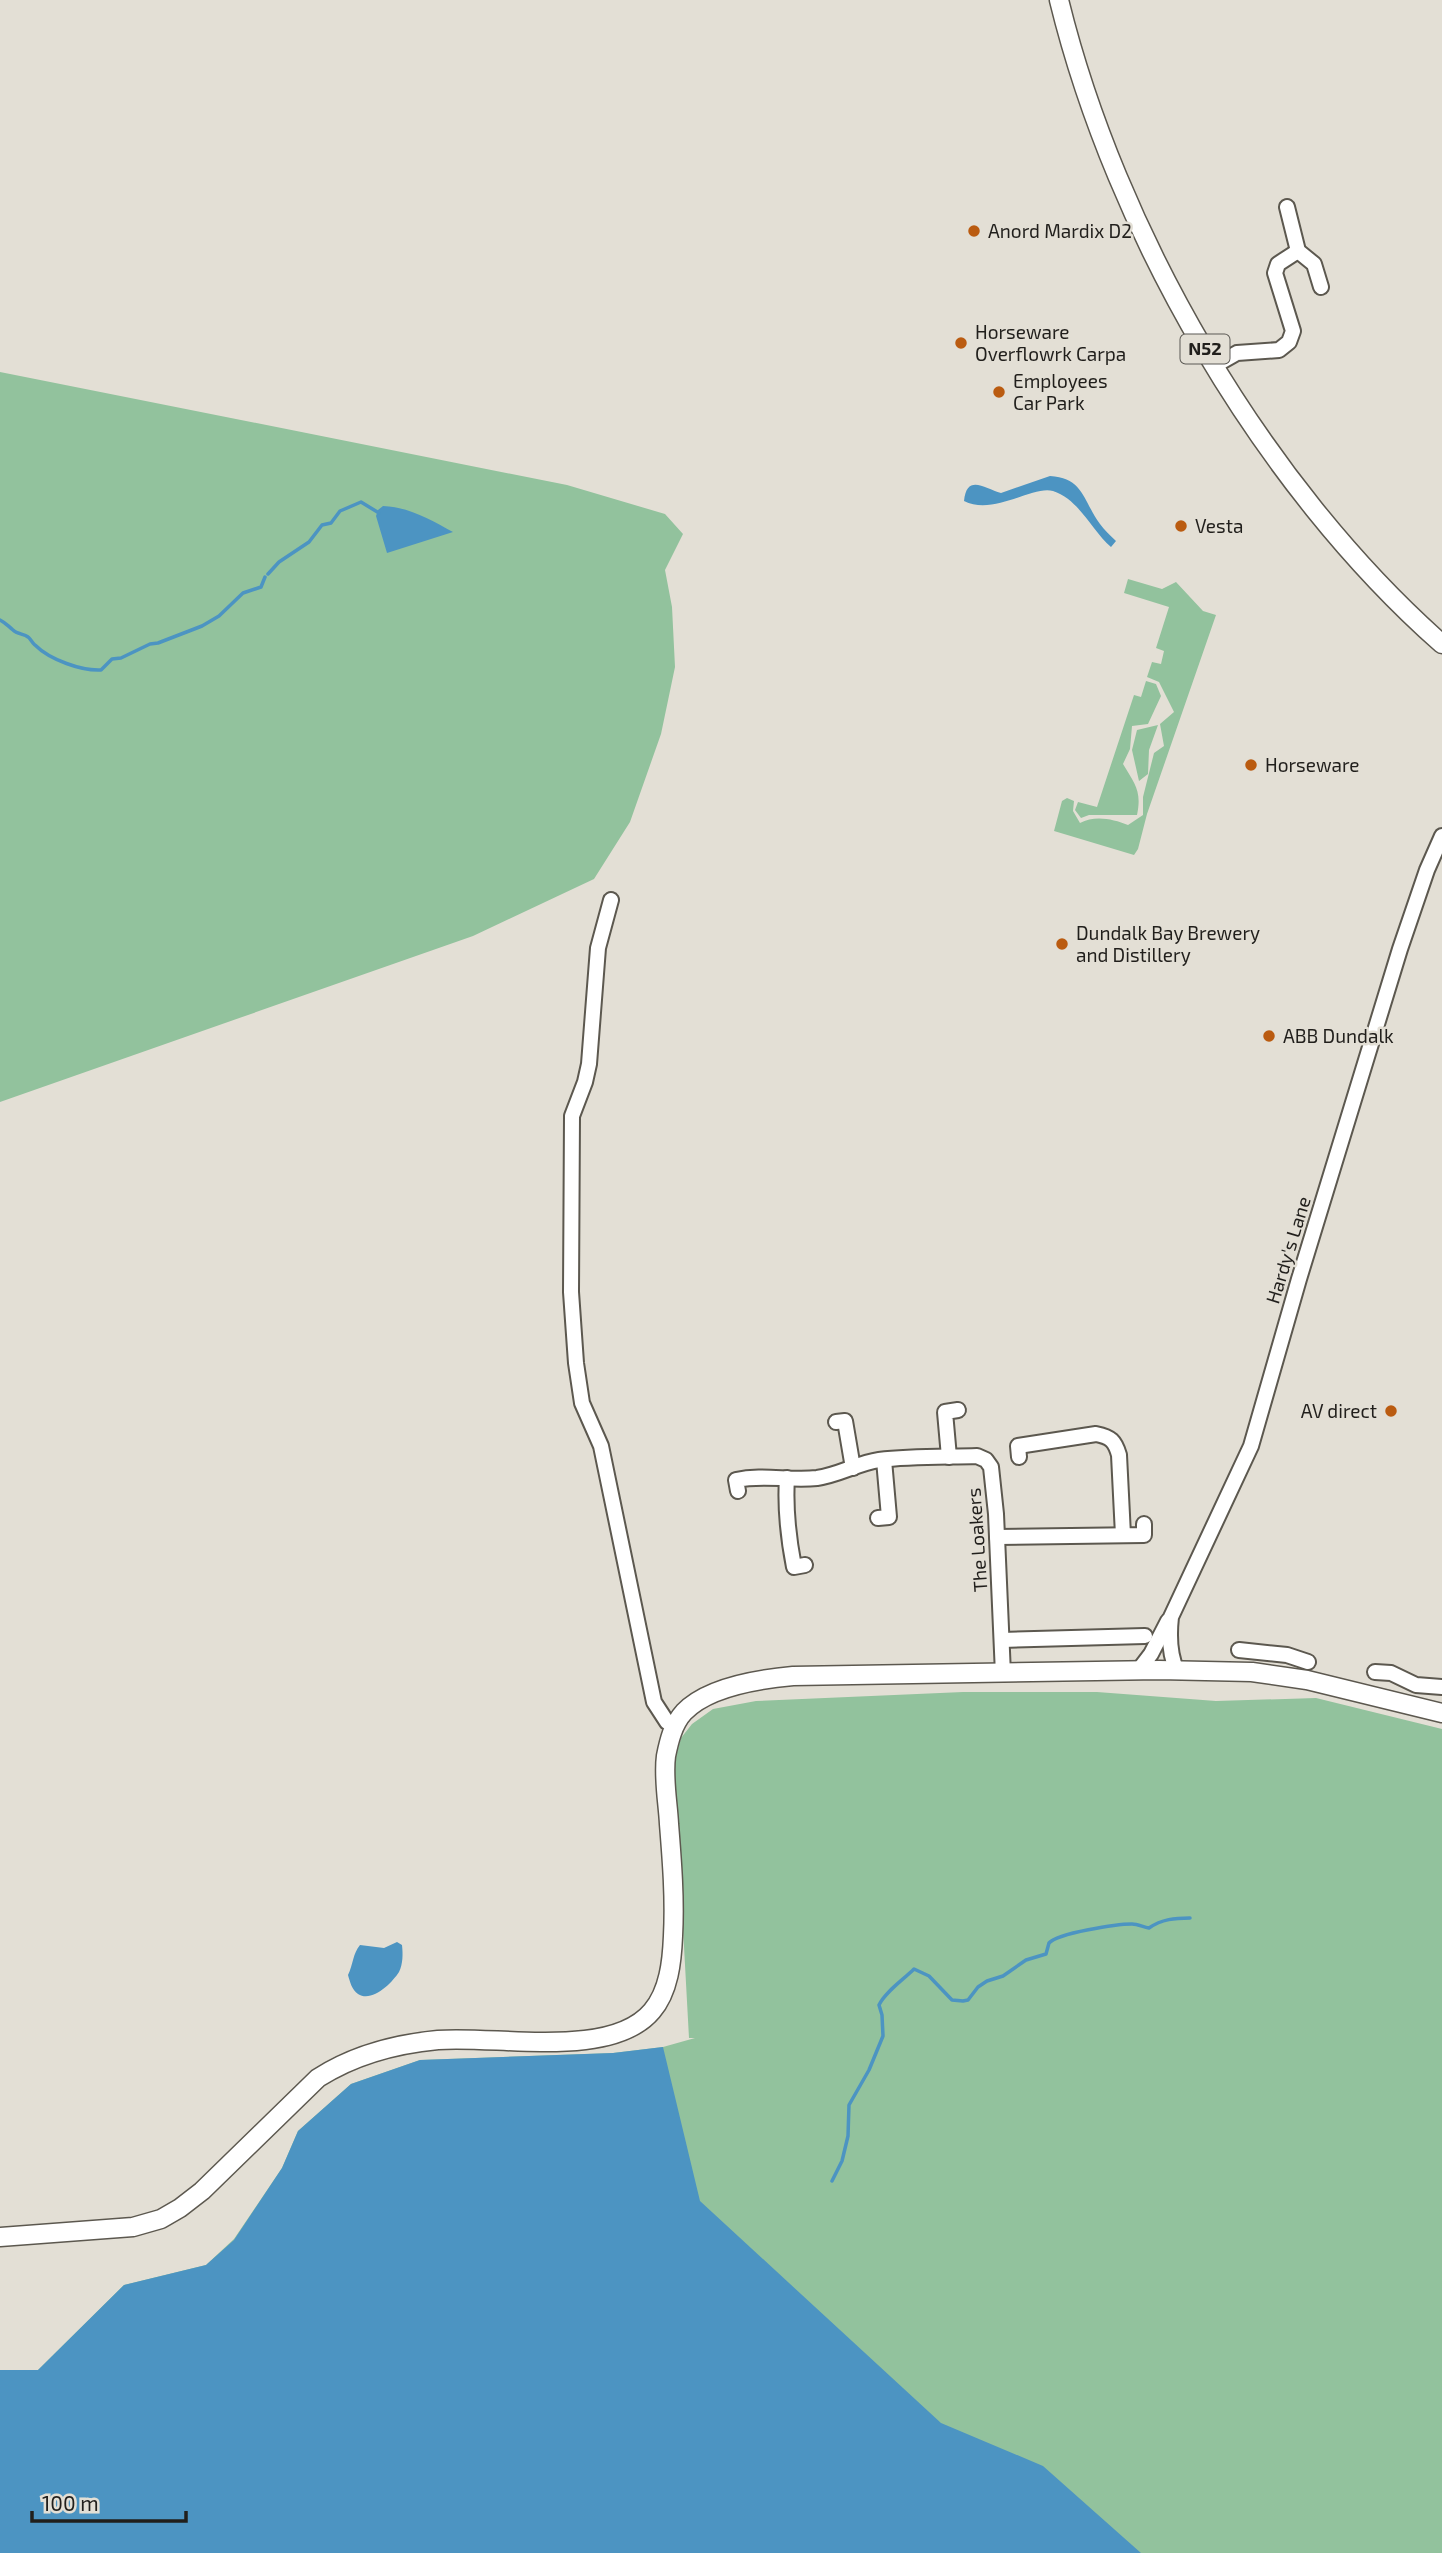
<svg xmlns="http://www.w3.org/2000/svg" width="1442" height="2553" font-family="'Exo 2',sans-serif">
	<rect width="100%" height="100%" fill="#e3dfd5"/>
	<g fill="#92c29d">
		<polygon points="0,372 567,485 665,514 683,534 665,570 672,607 675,667 661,734 630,822 594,879 473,936 0,1102"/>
		<path d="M1128 579 1162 589 1176 582 1203 611 1216 615 1147 814 1138 849 1134 855 1054 831 1062 801 1067 798 1074 801 1073 811 1080 823C1095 815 1113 819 1128 825L1143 815V797L1154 753 1164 746 1160 724 1174 712 1159 682 1147 677 1152 662 1161 664 1164 651 1156 648 1169 607 1124 593Z"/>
		<path d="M1146 681 1156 684 1161 696 1148 724 1132 726 1130 749 1123 764C1135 784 1142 791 1137 815H1089L1081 818 1075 810 1078 802 1097 807 1134 695 1141 697Z"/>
		<polygon points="1158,725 1149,750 1148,774 1139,781 1132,750 1137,730"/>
		<polygon points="963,1692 1097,1692 1216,1701 1316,1698 1442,1729 1442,2553 0,2553 0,2370 38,2370 124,2285 206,2265 234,2239 282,2168 298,2131 351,2084 420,2060 613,2053 663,2047 695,2038 689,2038 674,1763 681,1738 692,1724 713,1709 756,1701"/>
	</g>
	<g fill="#4c94c2">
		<path d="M1050 476C1084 478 1083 501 1100 524 1104 530 1110 535 1116 541L1111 547C1092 531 1079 499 1053 491 1033 485 994 516 964 501 967 473 985 489 1001 493Z"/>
		<path d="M383 506C409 507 431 520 453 532L387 553 376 516 378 510Z"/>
		<path d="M397 1942 402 1945C403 1954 403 1964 399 1972 392 1983 372 2003 358 1994 352 1990 350 1982 348 1975 353 1965 353 1953 360 1945L384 1948Z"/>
		<polygon points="663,2047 700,2201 941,2423 1043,2466 1141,2553 0,2553 0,2370 38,2370 124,2285 206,2265 234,2240 282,2168 298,2131 351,2084 420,2060 613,2053"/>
	</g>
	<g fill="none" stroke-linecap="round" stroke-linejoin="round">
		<g stroke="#4c94c2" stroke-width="3.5">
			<polyline points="268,574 279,562 309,542 322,525 331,523 340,511 361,502 379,513"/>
			<path d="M0 620C6 623 8 626 13 630 17 634 24 634 28 637 30 638 33 644 35 645 50 660 82 671 101 670L112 659 121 658 150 644 158 643 202 626 219 616 243 593 261 587 265 577"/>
			<path d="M832 2181 842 2161 848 2136 849 2105 869 2070 883 2036 882 2015 879 2005C885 1992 903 1980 914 1969L929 1976 952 2000 963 2001 968 2000 978 1987 987 1981 1003 1976 1026 1960 1046 1954 1049 1943C1058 1933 1117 1924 1132 1924 1138 1924 1143 1927 1149 1928 1162 1919 1175 1918 1190 1918"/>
		</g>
		<g stroke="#5c584f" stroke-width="18">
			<g id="minor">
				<polyline points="1287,207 1298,251 1314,264 1321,287"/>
				<polyline points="1214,366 1237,353 1279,350 1289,342 1293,331 1275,273 1278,264 1298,251"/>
				<polyline points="611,900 598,948 589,1064 585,1082 572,1116 571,1292 576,1363 582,1403 601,1446 654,1702 667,1722 674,1726"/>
				<polyline points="836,1422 845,1421 853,1468"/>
				<polyline points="949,1457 945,1412 958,1410"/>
				<path d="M1019 1457 1018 1446 1096 1434C1111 1437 1115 1441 1119 1455L1123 1535"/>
				<path d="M787 1478C785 1508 788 1536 794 1567L805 1565"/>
				<path d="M738 1491 736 1480C763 1474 789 1481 817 1478 839 1475 858 1463 879 1460 911 1456 945 1457 977 1456L986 1460 991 1467 996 1514 1003 1674"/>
				<polyline points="878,1518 889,1517 884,1460"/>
				<polyline points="997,1537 1144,1535 1144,1524"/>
				<polyline points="1002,1640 1145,1636"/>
				<polyline points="1239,1650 1287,1655 1308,1662"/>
				<polyline points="1138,1671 1151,1654 1168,1621"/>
				<path d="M1177 1671C1169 1654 1169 1635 1171 1617L1251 1446 1299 1279 1400 949 1427 870 1442 836"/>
				<polyline points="1375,1672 1391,1673 1416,1685 1442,1687"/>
			</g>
		</g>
		<g stroke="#5c584f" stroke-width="21">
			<g id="major">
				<path d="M1059 0C1116 233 1262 485 1442 644"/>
				<path d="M0 2237 133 2227 161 2219 180 2208 202 2191 318 2078C354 2055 395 2044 438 2040 496 2035 611 2060 652 2011 669 1991 672 1961 673 1936 675 1899 672 1861 669 1824 668 1803 663 1778 666 1756 669 1741 673 1724 684 1712 708 1687 760 1679 793 1676L1159 1670 1252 1672 1307 1680 1442 1713"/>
			</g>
		</g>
		<use href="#minor" stroke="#fff" stroke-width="14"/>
		<use href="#major" stroke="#fff" stroke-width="18"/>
	</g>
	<g fill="#ba5b10" stroke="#e3dfd5" stroke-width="2.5">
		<circle cx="974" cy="231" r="7"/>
		<circle cx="961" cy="343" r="7"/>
		<circle cx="999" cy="392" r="7"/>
		<circle cx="1181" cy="526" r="7"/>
		<circle cx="1251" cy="765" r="7"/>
		<circle cx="1062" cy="944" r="7"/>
		<circle cx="1269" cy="1036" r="7"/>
		<circle cx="1391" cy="1411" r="7"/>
	</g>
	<g text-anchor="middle" stroke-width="5" stroke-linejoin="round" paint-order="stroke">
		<rect fill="#e3dfd5" stroke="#5b5954" stroke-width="2" x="1180.5" y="334.5" width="49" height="29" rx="5"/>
		<g font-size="18" font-weight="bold" fill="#211f1c">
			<text x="1205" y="355">N52</text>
		</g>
		<g font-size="19" fill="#211f1c" stroke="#e3dfd5" text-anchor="start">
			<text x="988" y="238">Anord Mardix D2</text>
			<text x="975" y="339">Horseware<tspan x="975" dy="22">Overflowrk Carpa</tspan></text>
			<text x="1013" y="388">Employees<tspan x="1013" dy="22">Car Park</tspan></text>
			<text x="1195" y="533">Vesta</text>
			<text x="1265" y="772">Horseware</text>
			<text x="1076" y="940">Dundalk Bay Brewery<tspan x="1076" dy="22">and Distillery</tspan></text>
			<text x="1283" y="1043">ABB Dundalk</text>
			<text x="1377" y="1418" text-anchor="end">AV direct</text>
		</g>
		<g font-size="19" fill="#211f1c" stroke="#e3dfd5">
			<text transform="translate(1288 1250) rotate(-73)" y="7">Hardy's Lane</text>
			<text transform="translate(977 1540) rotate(-94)" y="7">The Loakers</text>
		</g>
	</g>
	<path d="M32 2511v10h154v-10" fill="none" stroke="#211f1c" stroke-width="3.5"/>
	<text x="42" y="2511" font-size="21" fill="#211f1c" stroke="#e3dfd5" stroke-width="5" paint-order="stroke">100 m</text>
</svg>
